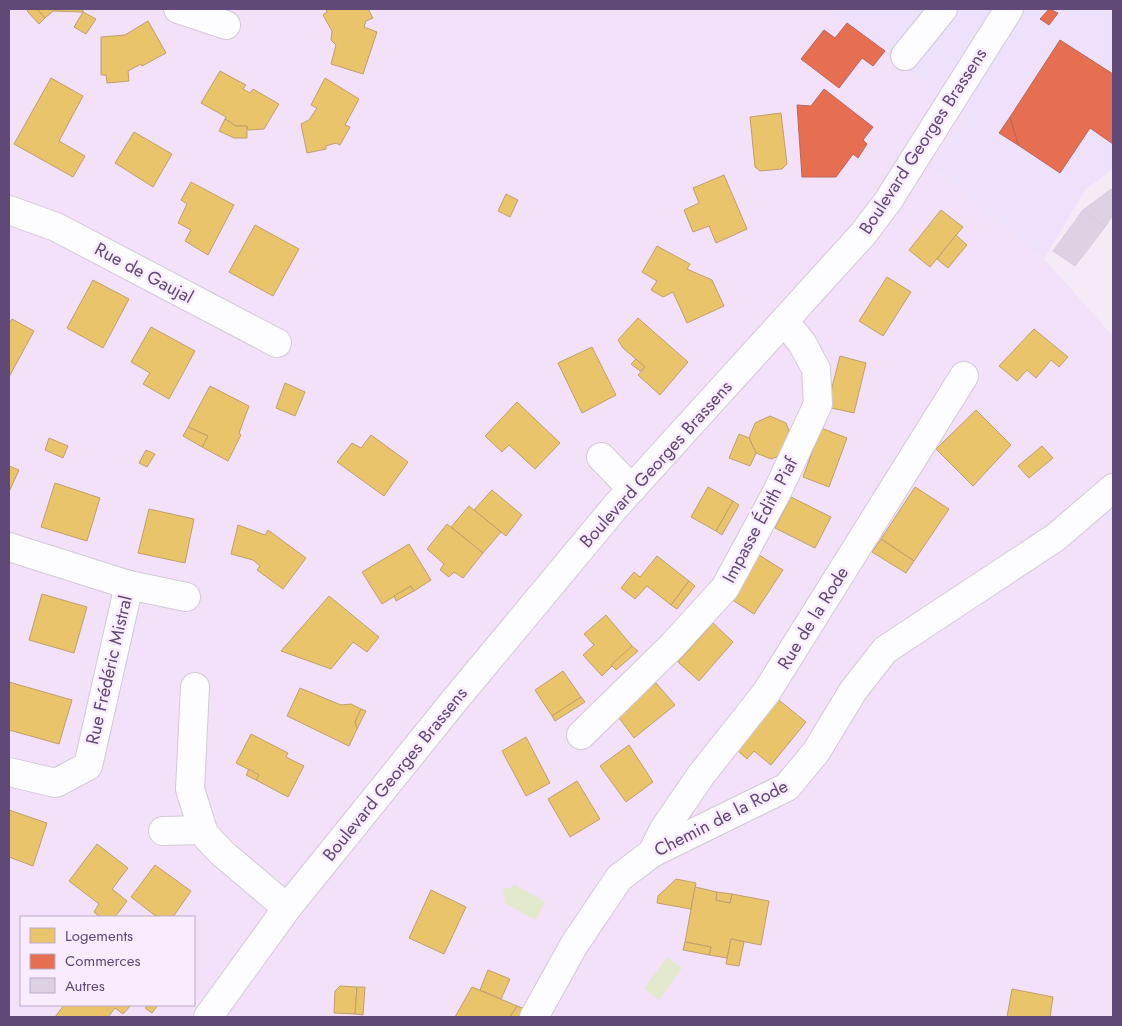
<svg xmlns="http://www.w3.org/2000/svg" width="1122" height="1026" font-family="Jost,sans-serif">
	<rect width="100%" height="100%" fill="#f4ebf7"/>
	<path fill="#f2e1f9" fill-rule="evenodd" d="M9 9H826L970 115 933 167 1044 259 1113 336V1017H9ZM21 917H194V1005H21Z"/>
	<polygon fill="#eee1fb" points="826,9 1113,9 1113,169 1085,190 1044,259 932,166 970,115"/>
	<g fill="#e2e9cc">
		<polygon points="514,884 545,902 536,920 503,902 506,897 503,895 504,888 511,888"/>
		<polygon points="667,957 682,968 659,1000 644,989"/>
	</g>
	<g fill="#e9c46a" stroke="#c09f6e">
		<polygon points="29,9 37,9 45,18 39,24 27,11"/>
		<polygon points="37,9 83,9 83,12 53,11 45,18"/>
		<polygon points="326,9 368,9 373,18 366,21 364,27 377,32 363,74 331,64 336,45 331,40 332,31 323,15 327,12"/>
		<polygon points="83,12 96,19 86,34 74,27"/>
		<polygon points="148,21 166,53 142,66 141,64 128,71 129,81 107,83 106,75 101,75 101,37 125,35"/>
		<polygon points="220,71 246,85 243,89 250,93 253,89 279,104 264,129 248,130 247,126 236,126 225,119 226,117 201,103"/>
		<polygon points="51,78 83,96 59,141 85,156 73,177 14,144"/>
		<polygon points="325,78 359,99 345,125 350,127 340,145 336,143 326,146 326,149 307,153 301,124 309,120 317,108 311,105"/>
		<polygon points="781,113 787,164 782,169 760,171 755,167 750,117"/>
		<polygon points="225,119 236,126 247,126 247,138 234,138 219,131"/>
		<polygon points="134,132 172,154 153,187 115,163"/>
		<polygon points="724,175 747,229 716,243 709,226 693,232 684,210 699,203 693,188"/>
		<polygon points="191,182 234,205 208,255 185,241 191,230 178,223 187,204 181,200"/>
		<polygon points="506,194 518,200 510,217 498,211"/>
		<polygon points="941,210 963,227 930,267 909,250"/>
		<polygon points="255,225 299,249 273,296 229,272"/>
		<polygon points="956,235 967,245 948,268 937,259"/>
		<polygon points="657,246 690,264 687,269 712,280 724,306 687,323 673,292 663,297 651,290 657,281 642,272"/>
		<polygon points="887,277 911,292 883,336 859,321"/>
		<polygon points="93,280 129,299 103,348 67,328"/>
		<polygon points="638,318 688,362 660,395 638,375 645,367 623,348 618,340"/>
		<polygon points="12,319 34,331 9,377 9,324"/>
		<polygon points="151,327 195,351 169,399 143,384 150,373 131,362"/>
		<polygon points="1034,329 1068,357 1059,367 1051,360 1036,378 1027,370 1017,381 999,366"/>
		<polygon points="592,347 616,395 582,413 558,363"/>
		<polygon points="840,356 866,363 854,413 827,407"/>
		<polygon points="636,359 645,367 640,371 631,364"/>
		<polygon points="285,383 305,392 295,416 276,408"/>
		<polygon points="210,386 249,406 239,433 241,435 228,461 202,447 208,436 188,427"/>
		<polygon points="517,402 560,443 535,469 509,445 502,452 485,436"/>
		<polygon points="976,410 1011,445 973,486 936,449"/>
		<polygon points="770,416 786,423 789,431 779,456 771,459 756,453 749,438 755,423"/>
		<polygon points="188,427 208,436 202,447 183,436"/>
		<polygon points="821,428 847,438 829,487 803,477"/>
		<polygon points="739,434 749,438 756,453 750,466 729,458"/>
		<polygon points="371,435 408,462 384,496 337,462 352,443 361,448"/>
		<polygon points="49,438 68,446 63,458 45,450"/>
		<polygon points="1042,446 1053,458 1029,478 1018,466"/>
		<polygon points="146,450 155,454 147,467 139,463"/>
		<polygon points="9,466 19,470 9,492"/>
		<polygon points="55,483 100,498 87,541 41,527"/>
		<polygon points="708,487 733,501 716,531 691,517"/>
		<polygon points="915,487 949,509 914,561 881,539"/>
		<polygon points="492,490 522,515 506,536 474,510"/>
		<polygon points="791,497 831,517 815,548 775,528"/>
		<polygon points="733,501 739,505 722,535 716,531"/>
		<polygon points="469,506 501,532 483,553 451,527"/>
		<polygon points="149,509 194,519 185,563 138,553"/>
		<polygon points="447,524 483,553 463,578 454,572 449,577 440,570 444,564 427,549"/>
		<polygon points="238,525 265,535 268,530 306,558 283,589 257,570 260,566 253,560 231,554"/>
		<polygon points="881,539 914,561 906,573 872,552"/>
		<polygon points="409,544 431,580 414,591 411,586 382,604 362,572"/>
		<polygon points="759,555 783,570 754,614 731,599"/>
		<polygon points="657,556 689,581 671,605 647,586 635,599 621,588 634,572 640,577"/>
		<polygon points="689,581 695,586 677,609 671,605"/>
		<polygon points="411,586 414,591 396,601 394,596"/>
		<polygon points="42,594 87,607 74,653 29,640"/>
		<polygon points="329,596 379,637 367,652 353,642 331,669 281,651"/>
		<polygon points="606,615 632,646 602,676 583,655 594,645 584,634"/>
		<polygon points="713,623 733,642 699,681 678,662"/>
		<polygon points="632,646 638,651 616,670 611,665"/>
		<polygon points="563,671 581,697 552,716 535,690"/>
		<polygon points="9,682 72,700 59,744 9,730"/>
		<polygon points="656,683 675,705 634,738 617,715"/>
		<polygon points="300,688 341,705 351,704 361,709 355,722 357,729 349,746 287,716"/>
		<polygon points="581,697 585,702 555,721 552,716"/>
		<polygon points="775,697 806,722 771,765 754,751 747,759 736,749"/>
		<polygon points="361,709 366,711 357,729 355,722"/>
		<polygon points="251,734 288,753 286,757 304,766 288,797 256,780 259,775 236,763"/>
		<polygon points="526,737 550,783 526,796 502,751"/>
		<polygon points="629,745 653,782 626,802 600,766"/>
		<polygon points="249,769 259,775 256,780 246,775"/>
		<polygon points="577,781 600,819 570,837 548,799"/>
		<polygon points="9,810 47,823 33,866 9,857"/>
		<polygon points="97,844 128,868 112,889 127,901 115,917 100,917 94,912 99,904 69,881"/>
		<polygon points="155,865 191,891 173,917 157,917 131,897"/>
		<polygon points="676,879 696,883 691,909 657,903 658,896"/>
		<polygon points="695,887 717,892 716,900 730,903 732,894 769,901 761,945 731,939 727,958 709,955 711,947 685,942"/>
		<polygon points="431,890 466,907 444,954 409,938"/>
		<polygon points="717,892 732,894 730,903 716,900"/>
		<polygon points="731,939 744,942 739,966 726,964"/>
		<polygon points="685,942 711,947 709,955 683,950"/>
		<polygon points="488,970 510,979 501,999 480,990"/>
		<polygon points="340,986 357,987 355,1014 334,1013 335,991"/>
		<polygon points="357,987 365,987 363,1015 355,1014"/>
		<polygon points="472,987 517,1006 510,1017 455,1017"/>
		<polygon points="1012,989 1053,997 1050,1017 1007,1017"/>
		<polygon points="64,1005 131,1005 123,1014 115,1008 108,1017 55,1017"/>
		<polygon points="148,1005 158,1005 152,1013 145,1008"/>
		<polygon points="517,1006 528,1010 524,1017 510,1017"/>
	</g>
	<g fill="#e76f51" stroke="#be645c">
		<polygon points="1049,9 1058,13 1049,25 1040,19"/>
		<polygon points="847,23 885,51 873,66 862,58 839,88 801,59 824,30 835,38"/>
		<polygon points="1060,40 1113,74 1113,144 1090,128 1060,173 1018,145 1010,117"/>
		<polygon points="824,89 873,127 863,140 867,144 858,158 853,154 836,177 802,177 797,105 811,106"/>
		<polygon points="1010,117 1018,145 999,133"/>
	</g>
	<g fill="#ddd2e4" stroke="#d8cde0">
		<polygon points="1111,189 1113,191 1113,215 1105,227 1083,210"/>
		<polygon points="1083,210 1105,227 1075,266 1053,251"/>
	</g>
	<g fill="none" stroke-linecap="round" stroke-linejoin="round">
		<g stroke="#d2c9d7" stroke-width="30">
			<g id="minor">
				<polyline points="178,9 226,25"/>
				<polyline points="905,56 943,9"/>
				<polyline points="9,210 56,227 277,343"/>
				<polyline points="601,457 632,489"/>
				<polyline points="9,547 129,585 88,766 56,783 9,772"/>
				<polyline points="129,585 186,597"/>
				<polyline points="195,687 190,789 204,834 222,853 287,908"/>
				<polyline points="581,735 672,646 725,588 777,492 818,404 816,369 802,343 785,322"/>
				<polyline points="163,831 203,830"/>
				<polyline points="652,853 664,829 701,775 766,693 964,376"/>
				<polyline points="208,1017 287,908 454,701 616,506 863,234 888,201 1009,9"/>
				<polyline points="534,1017 574,945 619,878 652,853 787,787 816,752 853,691 885,650 1056,537 1113,488"/>
			</g>
		</g>
		<use href="#minor" stroke="#fdfcfe" stroke-width="28"/>
	</g>
	<g text-anchor="middle" stroke-width="5" stroke-linejoin="round" paint-order="stroke">
		<g font-size="18" fill="#604977" stroke="#faecff">
			<text transform="translate(923 141) rotate(-57)" y="6">Boulevard Georges Brassens</text>
			<text transform="translate(144 273) rotate(28)" y="6">Rue de Gaujal</text>
			<text transform="translate(656 464) rotate(-48)" y="6">Boulevard Georges Brassens</text>
			<text transform="translate(760 520) rotate(-62)" y="6">Impasse Édith Piaf</text>
			<text transform="translate(813 618) rotate(-58)" y="6">Rue de la Rode</text>
			<text transform="translate(109 670) rotate(-77)" y="6">Rue Frédéric Mistral</text>
			<text transform="translate(395 774) rotate(-51)" y="6">Boulevard Georges Brassens</text>
			<text transform="translate(721 818) rotate(-27)" y="6">Chemin de la Rode</text>
		</g>
	</g>
	<rect width="1122" height="1026" fill="none" stroke="#604977" stroke-width="20"/>
	<rect x="20" y="916" width="175" height="90" fill="#faecff" stroke="#bcabc9"/>
	<rect x="30" y="928" width="25" height="15" fill="#e9c46a" stroke="#bcabc9"/>
	<text x="65" y="941" font-size="15" fill="#604977">Logements</text>
	<rect x="30" y="954" width="25" height="15" fill="#e76f51" stroke="#bcabc9"/>
	<text x="65" y="966" font-size="15" fill="#604977">Commerces</text>
	<rect x="30" y="978" width="25" height="15" fill="#ddd2e4" stroke="#bcabc9"/>
	<text x="65" y="991" font-size="15" fill="#604977">Autres</text>
</svg>
